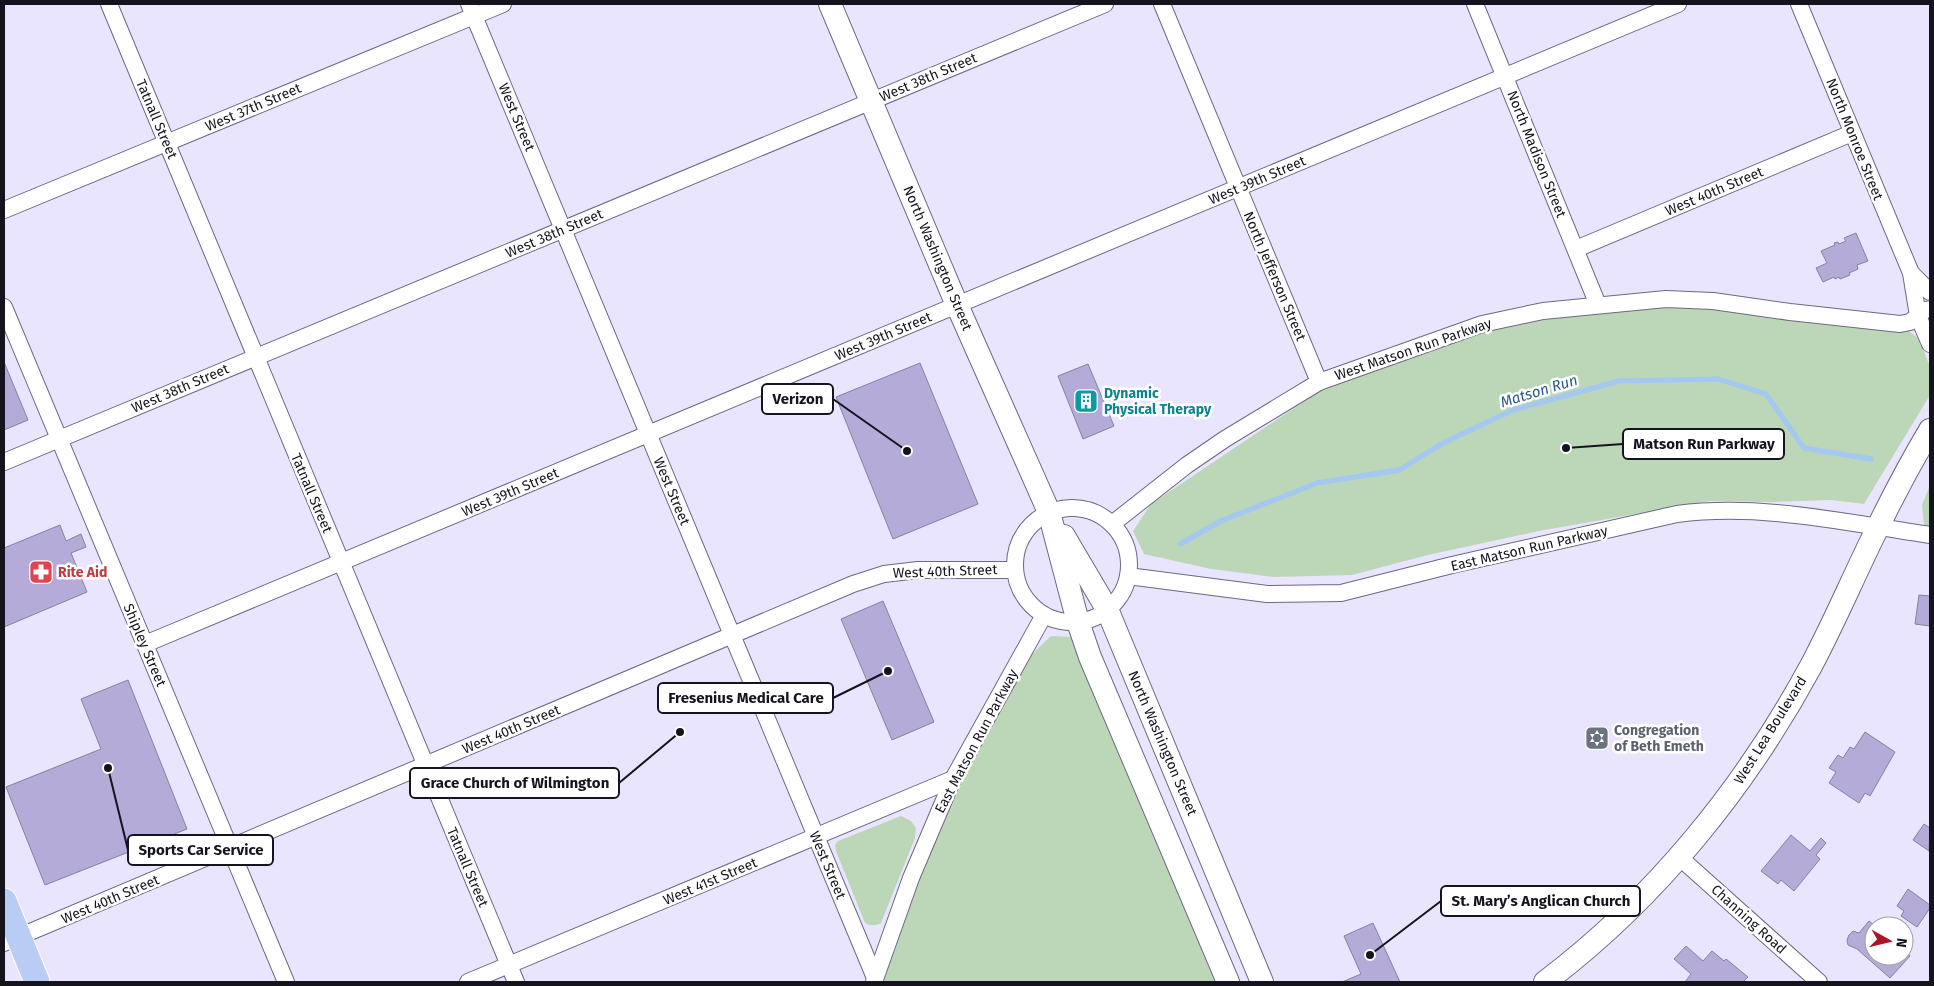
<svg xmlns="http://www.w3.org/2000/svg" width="1934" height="986" font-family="'Fira Sans',sans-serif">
	<rect width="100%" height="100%" fill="#eae5fe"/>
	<g fill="#bcd7b8">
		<polygon points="1651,300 1900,324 1919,339 1930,367 1930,395 1864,504 1831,500 1774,502 1710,501 1539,531 1428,555 1352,575 1275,577 1211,569 1144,554 1133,531 1151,504 1321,390 1518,316"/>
		<polygon points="1930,485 1930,535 1925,534 1922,505"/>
		<polygon points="1051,636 1074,637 1220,982 883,982 915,889 969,765 1026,660"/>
		<path d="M901 816 911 821 916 828 915 838 881 923C875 926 871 926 865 923L836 851 835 845 838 841Z"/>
	</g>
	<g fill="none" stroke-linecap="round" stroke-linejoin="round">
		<polyline stroke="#a5c9ee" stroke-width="5.5" points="1180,544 1221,521 1317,483 1399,470 1445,442 1513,410 1619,381 1718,379 1766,394 1804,448 1871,459"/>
	</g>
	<g fill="#b4abd9" stroke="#86819d">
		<polygon points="1856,233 1868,261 1857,265 1858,269 1849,273 1850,275 1840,279 1839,277 1835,279 1834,277 1823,282 1816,268 1827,263 1821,251 1835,245 1834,243 1838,242 1839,244 1846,241 1844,238"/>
		<polygon points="4,362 28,420 4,430"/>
		<polygon points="920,363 978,504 893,539 836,397"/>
		<polygon points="1088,364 1114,426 1083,439 1058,376"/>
		<polygon points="60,525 66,541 81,534 86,547 71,553 87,592 4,627 4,548"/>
		<polygon points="1919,595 1930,596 1930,626 1915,624"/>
		<polygon points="883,601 934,722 892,740 841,619"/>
		<polygon points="128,680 187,829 45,885 6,787 101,749 81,699"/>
		<polygon points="1865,732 1895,752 1870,796 1865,793 1859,803 1829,783 1836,772 1829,768 1838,755 1843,758 1850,747 1854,749"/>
		<polygon points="1924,824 1930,828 1929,851 1913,840"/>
		<polygon points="1791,835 1810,851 1821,838 1826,843 1816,855 1820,859 1794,891 1781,880 1778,884 1761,871"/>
		<polygon points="1908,889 1930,905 1930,908 1917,927 1901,916 1904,911 1897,906"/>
		<polygon points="1869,921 1875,926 1874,956 1904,956 1904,951 1910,956 1890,978 1857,949 1848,945 1847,940 1849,935 1853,931 1859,933"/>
		<polygon points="1373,923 1400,982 1342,982 1361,974 1344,936"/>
		<polygon points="1686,946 1703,961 1712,951 1724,961 1726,959 1748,977 1743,982 1685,982 1691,974 1674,959"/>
	</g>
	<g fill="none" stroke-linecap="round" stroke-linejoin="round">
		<g stroke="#6d6883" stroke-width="18">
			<g id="street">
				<polyline points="109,4 516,982"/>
				<polyline points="469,4 875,978"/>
				<polyline points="1162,4 1319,382"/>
				<polyline points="1475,4 1598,305"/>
				<polyline points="1799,4 1911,273 1918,316 1930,344"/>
				<polyline points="4,210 503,4"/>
				<polyline points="1576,249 1852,133"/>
				<polyline points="1911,273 1930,292"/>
				<polyline points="4,307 286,982"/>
				<polyline points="4,462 1105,4"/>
				<circle cx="1072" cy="565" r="57"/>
				<polyline points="1112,524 1187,465 1225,439 1319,382 1482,324 1543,311 1666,299 1713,301 1790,312 1900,324 1910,322 1925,310 1930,309"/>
				<path d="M1128 576 1267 594 1341 593 1452 565 1677 514C1762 503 1847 523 1930 535"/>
				<polyline points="145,644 1678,4"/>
				<polyline points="1678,856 1819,982"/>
				<polyline points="4,943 853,584 884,574 918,570 1015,570"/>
				<polyline points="468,982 953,779"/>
				<polyline points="874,982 911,878 953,779 1044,615"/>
			</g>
		</g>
		<g stroke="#6d6883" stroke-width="24">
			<g id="secondary">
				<polyline points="830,4 957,305 1049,512 1078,622 1090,657 1228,982"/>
				<polyline points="1064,536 1107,609 1262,982"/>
				<path d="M1545 982C1655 899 1745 788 1811 666 1835 621 1855 573 1878 527 1894 494 1911 462 1930 430"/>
			</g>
		</g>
		<g stroke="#fff" stroke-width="27">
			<polyline id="primary" points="4,901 37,982"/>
		</g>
		<use href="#street" stroke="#fff" stroke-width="16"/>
		<use href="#secondary" stroke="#fff" stroke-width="22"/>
		<use href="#primary" stroke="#b9ccf4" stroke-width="25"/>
	</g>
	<defs>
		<g id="building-square" transform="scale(1.25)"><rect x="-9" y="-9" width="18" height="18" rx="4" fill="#0f9aa8" stroke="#fff"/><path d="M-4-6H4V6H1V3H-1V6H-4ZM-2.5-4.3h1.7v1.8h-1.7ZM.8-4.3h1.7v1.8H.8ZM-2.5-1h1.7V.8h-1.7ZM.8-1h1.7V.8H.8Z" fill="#fff"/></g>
		<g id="pharmacy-square" transform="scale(1.25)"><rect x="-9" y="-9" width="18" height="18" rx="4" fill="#e0444e" stroke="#fff"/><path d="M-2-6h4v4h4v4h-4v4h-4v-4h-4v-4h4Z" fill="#fff"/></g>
		<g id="synagogue-square" transform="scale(1.25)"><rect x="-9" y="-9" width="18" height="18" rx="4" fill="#6b7280" stroke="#fff"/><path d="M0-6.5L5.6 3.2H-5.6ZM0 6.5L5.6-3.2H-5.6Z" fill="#fff"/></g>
	</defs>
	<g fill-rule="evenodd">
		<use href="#building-square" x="1086" y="401"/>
		<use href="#pharmacy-square" x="41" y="572"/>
		<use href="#synagogue-square" x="1597" y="738"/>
	</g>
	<g text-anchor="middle" stroke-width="5" stroke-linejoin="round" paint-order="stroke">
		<g font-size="14" fill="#15131d" stroke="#fff">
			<text transform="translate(928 77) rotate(-23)" y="5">West 38th Street</text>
			<text transform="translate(253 107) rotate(-23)" y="5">West 37th Street</text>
			<text transform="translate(517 117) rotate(67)" y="5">West Street</text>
			<text transform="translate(157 119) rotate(67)" y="5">Tatnall Street</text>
			<text transform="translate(1855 139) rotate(68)" y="5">North Monroe Street</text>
			<text transform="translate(1537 154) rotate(68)" y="5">North Madison Street</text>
			<text transform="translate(1257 180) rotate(-23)" y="5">West 39th Street</text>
			<text transform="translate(1714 191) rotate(-23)" y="5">West 40th Street</text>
			<text transform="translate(554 233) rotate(-23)" y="5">West 38th Street</text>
			<text transform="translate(938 258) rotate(67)" y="5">North Washington Street</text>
			<text transform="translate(1275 276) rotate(67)" y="5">North Jefferson Street</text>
			<text transform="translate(883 336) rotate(-23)" y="5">West 39th Street</text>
			<text transform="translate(1413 349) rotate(-19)" y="5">West Matson Run Parkway</text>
			<text transform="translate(180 388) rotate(-23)" y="5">West 38th Street</text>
			<text transform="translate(672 491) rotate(67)" y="5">West Street</text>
			<text transform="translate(510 492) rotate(-23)" y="5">West 39th Street</text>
			<text transform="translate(312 493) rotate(67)" y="5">Tatnall Street</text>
			<text transform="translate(1529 548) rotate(-13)" y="5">East Matson Run Parkway</text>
			<text transform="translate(945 571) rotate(-2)" y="5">West 40th Street</text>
			<text transform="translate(145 645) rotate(67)" y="5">Shipley Street</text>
			<text transform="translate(511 729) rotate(-23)" y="5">West 40th Street</text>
			<text transform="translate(1770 730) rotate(-58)" y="5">West Lea Boulevard</text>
			<text transform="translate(976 741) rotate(-62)" y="5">East Matson Run Parkway</text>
			<text transform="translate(1163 743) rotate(67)" y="5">North Washington Street</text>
			<text transform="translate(828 865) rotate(67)" y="5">West Street</text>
			<text transform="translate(468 867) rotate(67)" y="5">Tatnall Street</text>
			<text transform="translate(710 881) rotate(-23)" y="5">West 41st Street</text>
			<text transform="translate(110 899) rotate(-23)" y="5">West 40th Street</text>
			<text transform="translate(1749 919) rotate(42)" y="5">Channing Road</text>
		</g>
		<g font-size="14" font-weight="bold" fill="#0d838f" stroke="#fff" text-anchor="start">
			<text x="1104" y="398">Dynamic<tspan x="1104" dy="16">Physical Therapy</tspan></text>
		</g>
		<g font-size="14" font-weight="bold" fill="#be3a42" stroke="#fff" text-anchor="start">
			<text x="58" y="577">Rite Aid</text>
		</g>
		<g font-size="14" font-weight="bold" fill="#5b616d" stroke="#fff" text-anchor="start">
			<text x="1614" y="735">Congregation<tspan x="1614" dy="16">of Beth Emeth</tspan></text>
		</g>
		<g font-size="15" font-style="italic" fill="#275b8a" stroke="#fff">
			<text transform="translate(1539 391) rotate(-17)" y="5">Matson Run</text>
		</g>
	</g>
	<path fill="none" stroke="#15131d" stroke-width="2" d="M907 451L833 399M1566 448L1623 444M888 671L833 698M680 732L619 783M108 768L128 850M1370 955L1441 901"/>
	<g fill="#15131d" stroke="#fff" stroke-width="2">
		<circle cx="907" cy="451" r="5"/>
		<circle cx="1566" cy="448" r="5"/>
		<circle cx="888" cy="671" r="5"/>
		<circle cx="680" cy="732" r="5"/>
		<circle cx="108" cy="768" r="5"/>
		<circle cx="1370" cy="955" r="5"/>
	</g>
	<g fill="#fff" stroke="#15131d" stroke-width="2">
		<rect x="762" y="384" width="71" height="30" rx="5"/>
		<rect x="1623" y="429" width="161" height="30" rx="5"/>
		<rect x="658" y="683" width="175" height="30" rx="5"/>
		<rect x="410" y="768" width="209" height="30" rx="5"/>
		<rect x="128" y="835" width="145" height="30" rx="5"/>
		<rect x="1441" y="886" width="199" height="30" rx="5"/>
	</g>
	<g font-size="15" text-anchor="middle" font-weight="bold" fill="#15131d">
		<text x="798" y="404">Verizon</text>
		<text x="1704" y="449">Matson Run Parkway</text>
		<text x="746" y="703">Fresenius Medical Care</text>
		<text x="515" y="788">Grace Church of Wilmington</text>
		<text x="201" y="855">Sports Car Service</text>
		<text x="1541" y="906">St. Mary’s Anglican Church</text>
	</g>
	<rect width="1934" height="986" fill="none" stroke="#15131d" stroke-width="10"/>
	<g transform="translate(1889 941) rotate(98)"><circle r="24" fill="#ffffff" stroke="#a1a1a5"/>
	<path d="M0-4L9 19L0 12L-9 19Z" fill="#ab1727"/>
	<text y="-8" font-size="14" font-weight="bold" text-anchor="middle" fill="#15131d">N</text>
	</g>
</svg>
